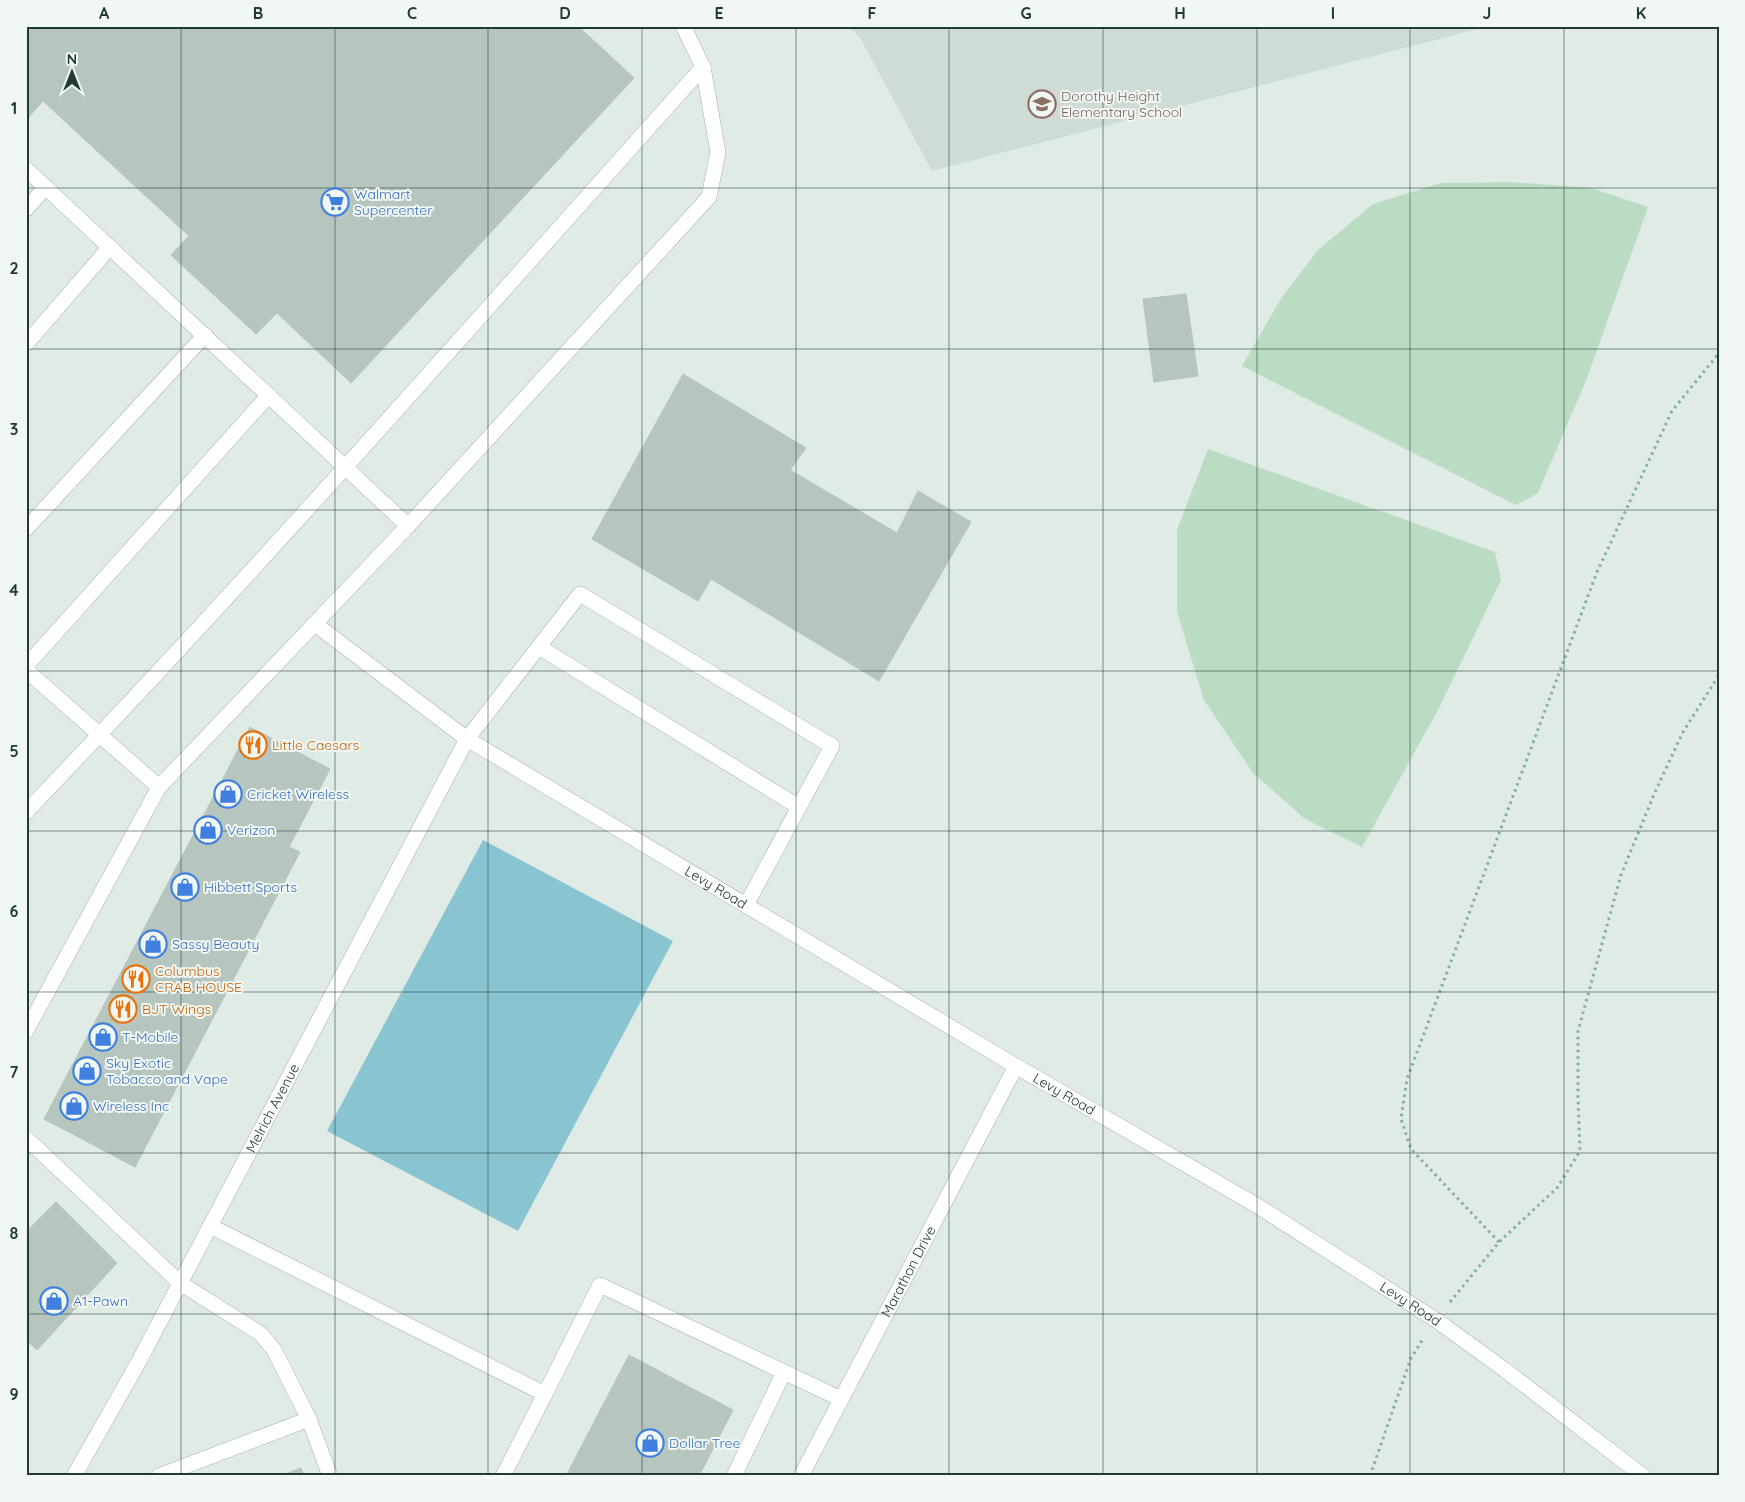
<svg xmlns="http://www.w3.org/2000/svg" width="1745" height="1502" font-family="Quicksand,sans-serif">
	<rect width="100%" height="100%" fill="#e0ebe6"/>
	<polygon fill="#cfdbd5" points="849,26 1489,26 932,171 860,38"/>
	<g fill="#b9dcc3">
		<polygon points="1510,182 1591,188 1648,207 1587,378 1538,493 1516,505 1242,366 1282,297 1318,250 1373,204 1441,183"/>
		<polygon points="1208,449 1495,552 1501,580 1438,710 1362,847 1305,819 1253,773 1204,700 1177,612 1177,530"/>
	</g>
	<polygon fill="#88c5d0" points="483,840 673,941 518,1231 327,1131"/>
	<g fill="#b6c6bf" stroke="#b3c5bd">
		<polygon points="26,26 578,26 634,78 351,383 277,313 256,334 171,255 189,236 43,101 26,120"/>
		<polygon points="1186,294 1198,376 1154,382 1143,299"/>
		<polygon points="683,374 806,448 790,470 897,533 918,491 971,522 879,681 711,579 698,601 592,539"/>
		<polygon points="250,727 330,769 289,847 300,852 135,1167 44,1119"/>
		<polygon points="56,1202 117,1263 37,1350 26,1340 26,1232"/>
		<polygon points="629,1355 733,1410 699,1476 566,1476"/>
		<polygon points="301,1468 304,1476 281,1476"/>
	</g>
	<g fill="none" stroke-linecap="round" stroke-linejoin="round">
		<g stroke="#a3b3ad" stroke-width="16">
			<g id="service">
				<polyline points="26,169 408,526 159,787 26,670"/>
				<polyline points="26,209 46,187"/>
				<polyline points="26,344 110,247"/>
				<polyline points="408,526 709,197 718,152 703,67 683,26"/>
				<polyline points="26,529 205,335"/>
				<polyline points="315,624 467,739 580,594 832,746 746,905"/>
				<polyline points="539,647 799,807"/>
				<polyline points="26,666 269,395"/>
				<path d="M26 812C258 570 479 317 703 67"/>
				<polyline points="26,1031 159,787"/>
				<polyline points="26,1138 180,1283 261,1334 274,1350 309,1419 159,1476"/>
				<polyline points="210,1226 545,1394 600,1285 841,1399"/>
				<polyline points="309,1419 330,1476"/>
				<polyline points="503,1476 545,1394"/>
				<polyline points="734,1476 784,1372"/>
			</g>
		</g>
		<g stroke="#a3b3ad" stroke-width="16">
			<g id="minor">
				<path id="s1" d="M74 1476 138 1363 467 739 1016 1066 1256 1205 1436 1320 1505 1370 1643 1476"/>
				<path id="s2" d="M801 1476 1016 1066"/>
			</g>
		</g>
		<g stroke="#81afa0" stroke-width="3" stroke-dasharray="2.5 4" stroke-linecap="butt">
			<polyline points="1499,1242 1411,1149 1401,1119 1407,1079 1597,572 1672,411 1719,353"/>
			<polyline points="1450,1302 1499,1242 1557,1188 1580,1151 1578,1098 1578,1031 1621,875 1655,792 1683,732 1719,675"/>
			<polyline points="1370,1476 1411,1358 1423,1339"/>
		</g>
		<use href="#service" stroke="#fff" stroke-width="15"/>
		<use href="#minor" stroke="#fff" stroke-width="15"/>
	</g>
	<path fill="none" stroke="#213b34" stroke-width="1" stroke-opacity="0.55" d="M181 26V1476M335 26V1476M488 26V1476M642 26V1476M796 26V1476M949 26V1476M1103 26V1476M1257 26V1476M1410 26V1476M1564 26V1476M26 188H1719M26 349H1719M26 510H1719M26 671H1719M26 831H1719M26 992H1719M26 1153H1719M26 1314H1719"/>
	<defs>
		<g id="school-ring" transform="scale(1.4375)"><circle r="9.5" fill="#f1f8f4" stroke="#8d6e63" stroke-width="1.5"/><path d="M0-5L7-2L0 1L-7-2ZM-4 1L0 2.5L4 1V4Q0 6-4 4Z" fill="#8d6e63"/></g>
		<g id="supermarket-ring" transform="scale(1.4375)"><circle r="9.5" fill="#f1f8f4" stroke="#3f7fe0" stroke-width="1.5"/><path d="M-6-5.5h2.5l.6 2H6L4.5 2H-2.5L-4.4-4H-6ZM-1.5 3.2a1.3 1.3 0 1 0 .1 0ZM3 3.2a1.3 1.3 0 1 0 .1 0Z" fill="#3f7fe0"/></g>
		<g id="restaurant-ring" transform="scale(1.4375)"><circle r="9.5" fill="#f1f8f4" stroke="#e8710a" stroke-width="1.5"/><path d="M-5-6h1v4h1v-4h1v4h1v-4h1v5L-1.5 .5V6h-2V.5L-5-1ZM5-6V6H3V1.5H1.5Q1.5-4 5-6Z" fill="#e8710a"/></g>
		<g id="shop-ring" transform="scale(1.4375)"><circle r="9.5" fill="#f1f8f4" stroke="#3f7fe0" stroke-width="1.5"/><path d="M-5-2.5h2.3a2.7 3.5 0 0 1 5.4 0H5L5.5 6h-11ZM-1.5-2.5h3a1.5 2.3 0 0 0-3 0Z" fill="#3f7fe0"/></g>
	</defs>
	<g fill-rule="evenodd">
		<use href="#school-ring" x="1042" y="104"/>
		<use href="#supermarket-ring" x="335" y="202"/>
		<use href="#restaurant-ring" x="253" y="745"/>
		<use href="#shop-ring" x="228" y="794"/>
		<use href="#shop-ring" x="208" y="830"/>
		<use href="#shop-ring" x="185" y="887"/>
		<use href="#shop-ring" x="153" y="944"/>
		<use href="#restaurant-ring" x="136" y="979"/>
		<use href="#restaurant-ring" x="123" y="1009"/>
		<use href="#shop-ring" x="103" y="1037"/>
		<use href="#shop-ring" x="87" y="1071"/>
		<use href="#shop-ring" x="74" y="1106"/>
		<use href="#shop-ring" x="54" y="1301"/>
		<use href="#shop-ring" x="650" y="1443"/>
	</g>
	<g text-anchor="middle" stroke-width="4" stroke-linejoin="round" paint-order="stroke">
		<g font-size="14" fill="#785e54" stroke="#f1f8f4" text-anchor="start">
			<text x="1061" y="101">Dorothy Height<tspan x="1061" dy="16">Elementary School</tspan></text>
		</g>
		<g font-size="14" fill="#366cbe" stroke="#f1f8f4" text-anchor="start">
			<text x="354" y="199">Walmart<tspan x="354" dy="16">Supercenter</tspan></text>
			<text x="247" y="799">Cricket Wireless</text>
			<text x="227" y="835">Verizon</text>
			<text x="204" y="892">Hibbett Sports</text>
			<text x="172" y="949">Sassy Beauty</text>
			<text x="122" y="1042">T-Mobile</text>
			<text x="106" y="1068">Sky Exotic<tspan x="106" dy="16">Tobacco and Vape</tspan></text>
			<text x="93" y="1111">Wireless Inc</text>
			<text x="73" y="1306">A1-Pawn</text>
			<text x="669" y="1448">Dollar Tree</text>
		</g>
		<g font-size="14" fill="#c56008" stroke="#f1f8f4" text-anchor="start">
			<text x="272" y="750">Little Caesars</text>
			<text x="155" y="976">Columbus<tspan x="155" dy="16">CRAB HOUSE</tspan></text>
			<text x="142" y="1014">BJT Wings</text>
		</g>
		<g font-size="14" fill="#213b34" stroke="#f1f8f4">
			<text dy="5" stroke="none"><textPath href="#s1" startOffset="1125">Levy Road</textPath></text>
			<text dy="5" stroke="none"><textPath href="#s1" startOffset="1530">Levy Road</textPath></text>
			<text dy="5" stroke="none"><textPath href="#s1" startOffset="418">Melrich Avenue</textPath></text>
			<text dy="5" stroke="none"><textPath href="#s2" startOffset="231">Marathon Drive</textPath></text>
			<text dy="5" stroke="none"><textPath href="#s1" startOffset="1935">Levy Road</textPath></text>
		</g>
	</g>
	<rect width="1745" height="1502" fill="none" stroke="#f1f8f4" stroke-width="55"/>
	<g transform="translate(72 72)" stroke="#f1f8f4" stroke-width="4" paint-order="stroke">
	<path d="M0-4L9 19L0 12L-9 19Z" fill="#213b34"/>
	<text y="-8" font-size="14" font-weight="bold" text-anchor="middle" fill="#213b34">N</text>
	</g>
	<rect x="28" y="28" width="1690" height="1446" fill="none" stroke="#213b34" stroke-width="2"/>
	<g font-size="16" text-anchor="middle" font-weight="bold" fill="#213b34">
		<text x="104" y="19">A</text>
		<text x="258" y="19">B</text>
		<text x="412" y="19">C</text>
		<text x="565" y="19">D</text>
		<text x="719" y="19">E</text>
		<text x="872" y="19">F</text>
		<text x="1026" y="19">G</text>
		<text x="1180" y="19">H</text>
		<text x="1333" y="19">I</text>
		<text x="1487" y="19">J</text>
		<text x="1641" y="19">K</text>
		<text x="14" y="114">1</text>
		<text x="14" y="274">2</text>
		<text x="14" y="435">3</text>
		<text x="14" y="596">4</text>
		<text x="14" y="757">5</text>
		<text x="14" y="917">6</text>
		<text x="14" y="1078">7</text>
		<text x="14" y="1239">8</text>
		<text x="14" y="1400">9</text>
	</g>
</svg>
